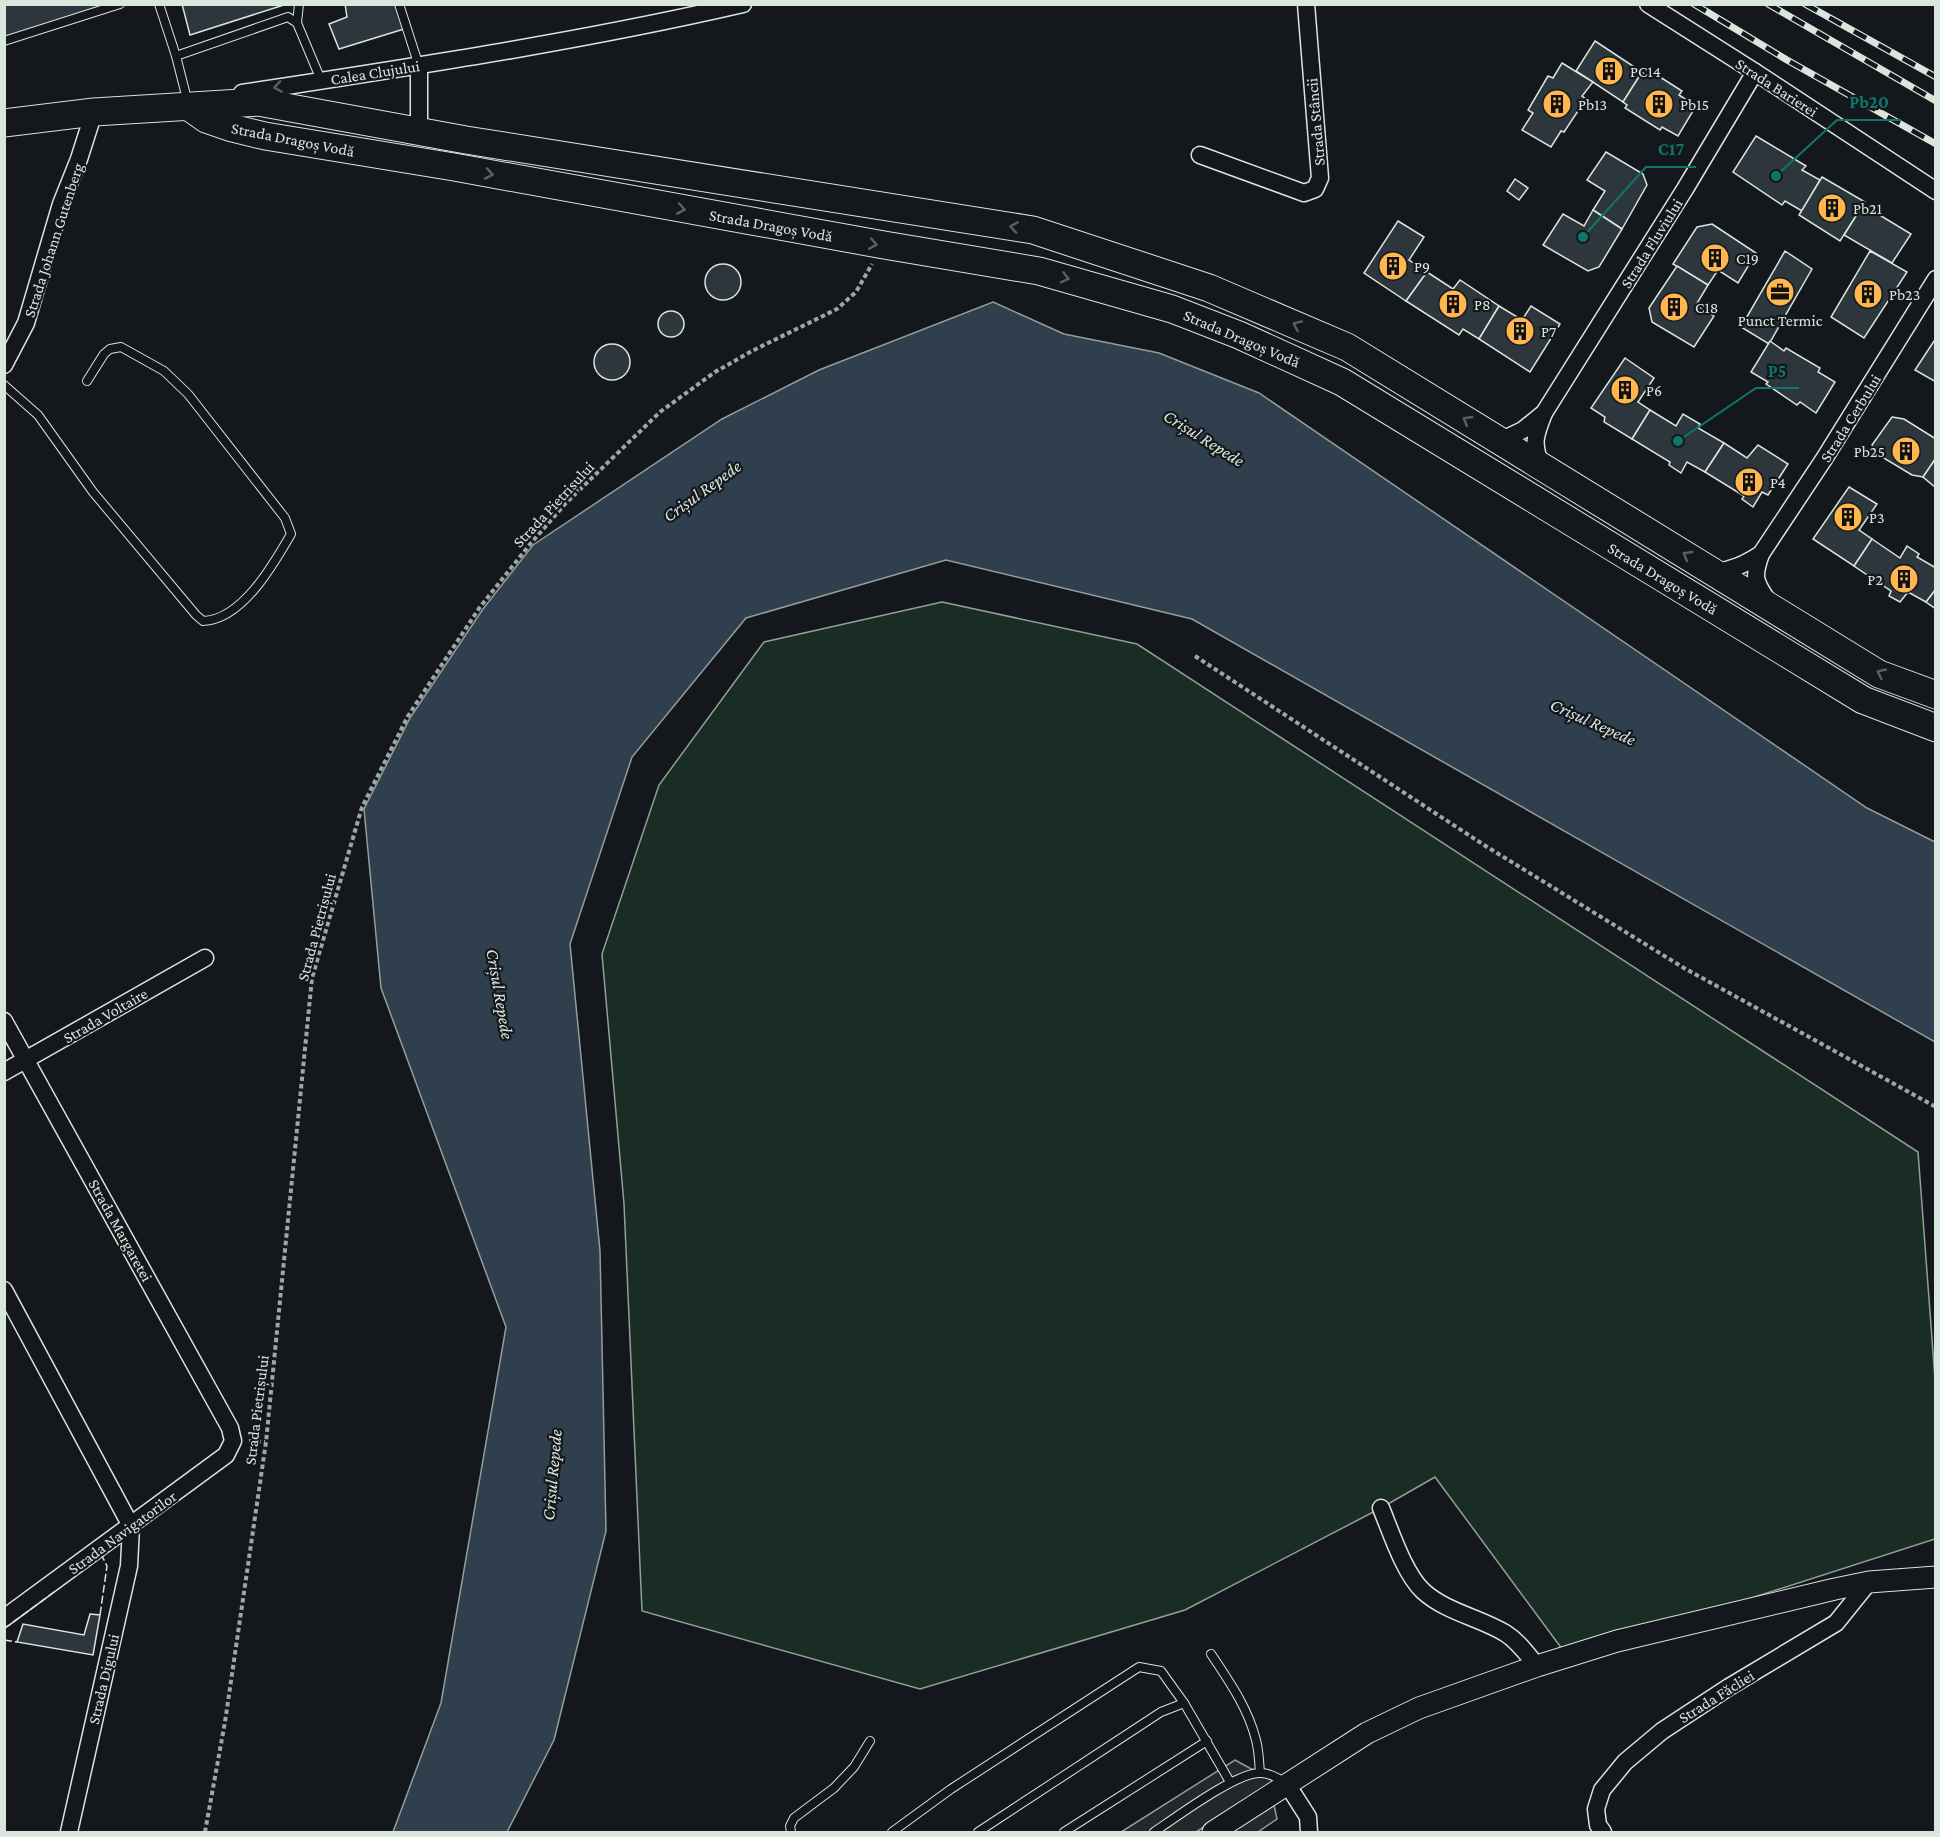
<svg xmlns="http://www.w3.org/2000/svg" width="1940" height="1837" font-family="'Crimson Pro',serif">
	<rect width="100%" height="100%" fill="#14181c"/>
	<polygon fill="#1a2d24" stroke="#939e99" stroke-width="1.5" points="942,602 1137,644 1918,1152 1935,1379 1935,1539 1568,1657 1435,1477 1381,1508 1185,1610 920,1689 642,1611 624,1204 602,954 659,785 764,642"/>
	<g fill="#24282b" stroke="#939e99" stroke-width="1.5">
		<polygon points="1235,1760 1275,1782 1196,1832 1121,1832"/>
		<polygon points="1274,1805 1277,1819 1258,1832 1231,1832"/>
	</g>
	<polygon fill="#2f3f4d" stroke="#939e99" stroke-width="1.5" points="993,302 1064,334 1159,353 1259,393 1867,808 1935,842 1935,1042 1192,619 946,560 746,618 632,757 570,944 600,1251 606,1531 554,1740 507,1832 393,1832 441,1703 506,1327 381,988 364,809 410,718 483,609 533,545 722,419 819,370"/>
	<g fill="#2c363c" stroke="#d8e6dc" stroke-width="1.5">
		<polygon points="4,4 108,4 4,38"/>
		<polygon points="182,4 287,4 190,35"/>
		<polygon points="345,4 395,4 404,29 339,49 329,24 347,17"/>
		<polygon points="1595,41 1642,72 1623,102 1576,71"/>
		<polygon points="1562,63 1593,82 1582,96 1586,99 1564,132 1561,131 1551,147 1522,130 1533,113 1528,110 1548,76 1553,78"/>
		<polygon points="1649,70 1682,91 1679,95 1696,106 1678,136 1662,127 1660,130 1625,108 1627,105 1623,102 1642,72 1646,75"/>
		<polygon points="1756,136 1806,166 1802,170 1820,180 1802,211 1785,201 1782,205 1733,172"/>
		<polygon points="1606,152 1643,174 1647,185 1622,229 1593,210 1605,191 1587,180"/>
		<polygon points="1822,177 1865,202 1840,241 1799,215"/>
		<polygon points="1515,179 1528,188 1519,200 1507,191"/>
		<polygon points="1863,205 1911,234 1892,263 1844,235"/>
		<polygon points="1593,210 1622,229 1599,267 1588,271 1543,245 1563,214 1584,226"/>
		<polygon points="1398,221 1424,237 1409,260 1427,272 1406,301 1364,273"/>
		<polygon points="1712,224 1756,253 1738,283 1718,270 1708,285 1673,264 1697,227"/>
		<polygon points="1785,251 1812,269 1769,344 1741,327"/>
		<polygon points="1870,251 1907,272 1864,338 1831,317"/>
		<circle cx="723" cy="282" r="18"/>
		<polygon points="1677,266 1708,285 1696,305 1714,316 1694,347 1652,322 1649,308"/>
		<polygon points="1427,272 1453,289 1460,280 1499,306 1479,339 1463,329 1459,335 1406,301"/>
		<polygon points="1499,306 1522,320 1531,306 1560,324 1530,372 1479,339"/>
		<circle cx="671" cy="324" r="13"/>
		<polygon points="1936,338 1936,382 1915,370"/>
		<polygon points="1770,341 1784,351 1786,348 1820,368 1818,372 1835,382 1816,413 1800,402 1797,405 1766,384 1768,382 1751,372"/>
		<circle cx="612" cy="362" r="18"/>
		<polygon points="1625,358 1654,378 1638,402 1650,410 1632,439 1604,422 1605,417 1591,408"/>
		<polygon points="1650,410 1676,426 1683,414 1700,424 1698,428 1724,443 1705,472 1687,462 1681,473 1669,465 1670,462 1632,439"/>
		<polygon points="1892,417 1904,419 1936,439 1936,458 1923,477 1912,475 1882,457 1872,445"/>
		<polygon points="1724,443 1747,458 1758,445 1788,464 1768,495 1762,492 1753,507 1742,499 1744,496 1705,472"/>
		<polygon points="1936,458 1936,488 1923,477"/>
		<polygon points="1849,487 1877,504 1859,530 1872,539 1854,566 1813,539"/>
		<polygon points="1872,539 1900,558 1907,546 1919,554 1917,557 1936,568 1936,589 1926,602 1908,592 1900,602 1889,596 1891,591 1854,566"/>
		<polygon points="1936,589 1936,609 1926,602"/>
		<polygon points="90,1614 100,1615 93,1655 17,1642 23,1624 84,1635"/>
	</g>
	<g fill="none" stroke-linecap="round" stroke-linejoin="round">
		<g stroke="#d8e6dc" stroke-width="10">
			<g id="service">
				<polyline points="159,4 176,56 188,103"/>
				<polyline points="399,4 419,66"/>
				<polyline points="297,23 299,4"/>
				<polyline points="4,41 120,4"/>
				<polyline points="176,56 288,17 297,23 321,80"/>
				<path d="M4 385 38 415 93 492 196 615 203 621C242 620 273 565 291 534L285 518 188 394 164 371 121 347 110 349 104 354 87 381"/>
				<path d="M1211 1654C1229 1681 1248 1708 1256 1740 1259 1751 1259 1762 1260 1773"/>
				<polyline points="791,1832 790,1826 794,1818 834,1788 854,1767 870,1741"/>
				<polyline points="892,1832 951,1789 1139,1667 1161,1671 1184,1703 1230,1782"/>
				<polyline points="978,1832 1161,1712 1184,1703"/>
				<polyline points="1064,1832 1207,1741"/>
				<path d="M1154 1832C1175 1818 1238 1771 1261 1773 1269 1773 1280 1779 1287 1784"/>
			</g>
		</g>
		<g stroke="#d8e6dc" stroke-width="19">
			<g id="minor">
				<polyline points="1648,4 1755,72 1936,191"/>
				<polyline points="419,66 419,131"/>
				<path d="M242 93C410 67 578 42 743 4"/>
				<polyline points="1200,155 1304,193 1315,189 1320,178 1306,4"/>
				<polyline points="4,365 26,323 61,204 79,159 94,112"/>
				<polyline points="1500,441 1523,430 1544,413"/>
				<path d="M1541 466C1532 442 1535 436 1544 413L1685 189 1755 72"/>
				<path d="M1715 572C1733 570 1745 564 1761 554"/>
				<path d="M1768 601C1754 581 1753 576 1761 554L1824 459 1936 279"/>
				<polyline points="4,1021 230,1428 233,1441 226,1455 4,1618"/>
				<polyline points="4,1072 205,958"/>
				<polyline points="4,1290 131,1526 129,1566 69,1832"/>
				<path d="M1381 1508C1391 1532 1404 1573 1423 1591 1446 1612 1478 1617 1505 1633 1518 1641 1527 1654 1537 1666"/>
				<polyline points="1287,1784 1308,1817 1309,1832"/>
				<polyline points="1603,1832 1598,1825 1596,1809 1602,1790 1625,1762 1662,1731 1729,1687 1836,1623 1869,1582"/>
			</g>
		</g>
		<g stroke="#d8e6dc" stroke-width="23">
			<polyline id="tertiary" points="1213,1832 1367,1733 1419,1708 1537,1666 1617,1641 1835,1589 1869,1582 1936,1577"/>
		</g>
		<g stroke="#d8e6dc" stroke-width="29">
			<g id="primary">
				<polyline points="189,107 206,119 232,128 265,136 454,167 884,245 1039,271 1172,309 1239,335 1342,382 1863,700 1936,728"/>
				<polyline points="4,123 94,112 258,102 466,140 1033,230 1209,288 1347,347 1879,674 1936,695"/>
			</g>
		</g>
		<g stroke="#9da8a2" stroke-width="4" stroke-dasharray="4.5 3" stroke-linecap="butt">
			<polyline points="1195,656 1484,845 1684,968 1936,1107"/>
			<polyline points="249,1441 265,1442"/>
			<polyline points="205,1832 225,1722 266,1442 312,978 362,807 408,716 480,607 531,543 566,503 660,412 715,372 752,351 837,309 856,292 872,264"/>
		</g>
		<use href="#service" stroke="#14181c" stroke-width="8"/>
		<use href="#minor" stroke="#14181c" stroke-width="16"/>
		<use href="#tertiary" stroke="#14181c" stroke-width="21"/>
		<use href="#primary" stroke="#14181c" stroke-width="27"/>
		<g stroke="#d8e6dc" stroke-width="7">
			<g id="rail">
				<polyline points="1694,4 1787,60 1936,144"/>
				<polyline points="1768,4 1936,101"/>
				<polyline points="1805,4 1936,77"/>
			</g>
		</g>
		<use href="#rail" stroke="#14181c" stroke-width="4.5" stroke-dasharray="14" stroke-linecap="butt"/>
		<g stroke="#d8e6dc" stroke-width="1.5" stroke-dasharray="8 3" stroke-linecap="butt">
			<polyline points="100,1558 102,1556 107,1566 100,1615"/>
			<polyline points="4,1629 54,1592"/>
			<polyline points="4,1640 17,1642"/>
		</g>
	</g>
	<defs><path id="oneway-chevron" d="M-2-3.5L2.5 0L-2 3.5" fill="none" stroke-width="1.6" stroke-linecap="round" stroke-linejoin="round" transform="scale(1.5)"/></defs>
	<g stroke="#59605f">
		<use href="#oneway-chevron" transform="translate(278 87) rotate(171)"/>
		<use href="#oneway-chevron" transform="translate(489 174) rotate(10)"/>
		<use href="#oneway-chevron" transform="translate(681 209) rotate(10)"/>
		<use href="#oneway-chevron" transform="translate(1014 227) rotate(-171)"/>
		<use href="#oneway-chevron" transform="translate(873 244) rotate(10)"/>
		<use href="#oneway-chevron" transform="translate(1065 278) rotate(15)"/>
		<use href="#oneway-chevron" transform="translate(1297 325) rotate(-156)"/>
		<use href="#oneway-chevron" transform="translate(1467 420) rotate(-149)"/>
		<use href="#oneway-chevron" transform="translate(1687 555) rotate(-149)"/>
		<use href="#oneway-chevron" transform="translate(1881 673) rotate(-155)"/>
	</g>
	<defs>
		<g id="building-disc" transform="scale(1.5)"><circle r="9.5" fill="#ffb74d" stroke="#14181c"/><path d="M-4-6H4V6H1V3H-1V6H-4ZM-2.5-4.3h1.7v1.8h-1.7ZM.8-4.3h1.7v1.8H.8ZM-2.5-1h1.7V.8h-1.7ZM.8-1h1.7V.8H.8Z" fill="#111"/></g>
		<g id="office-disc" transform="scale(1.5)"><circle r="9.5" fill="#ffb74d" stroke="#14181c"/><path d="M-6-3h4V-5.5h4V-3h4V5H-6ZM-1-4.5V-3h2v-1.5ZM-6 0V1H6V0Z" fill="#111"/></g>
	</defs>
	<g fill-rule="evenodd">
		<use href="#building-disc" x="1609" y="71"/>
		<use href="#building-disc" x="1557" y="104"/>
		<use href="#building-disc" x="1659" y="104"/>
		<use href="#building-disc" x="1832" y="208"/>
		<use href="#building-disc" x="1715" y="258"/>
		<use href="#building-disc" x="1393" y="266"/>
		<use href="#office-disc" x="1780" y="292"/>
		<use href="#building-disc" x="1868" y="294"/>
		<use href="#building-disc" x="1453" y="304"/>
		<use href="#building-disc" x="1674" y="307"/>
		<use href="#building-disc" x="1520" y="331"/>
		<use href="#building-disc" x="1625" y="390"/>
		<use href="#building-disc" x="1906" y="451"/>
		<use href="#building-disc" x="1749" y="482"/>
		<use href="#building-disc" x="1848" y="517"/>
		<use href="#building-disc" x="1904" y="579"/>
	</g>
	<g text-anchor="middle" stroke-width="4.5" stroke-linejoin="round" paint-order="stroke">
		<g font-size="16" fill="#d8e6dc" stroke="#14181c" text-anchor="start">
			<text x="1630" y="77">PC14</text>
			<text x="1578" y="110">Pb13</text>
			<text x="1680" y="110">Pb15</text>
			<text x="1853" y="214">Pb21</text>
			<text x="1736" y="264">C19</text>
			<text x="1414" y="272">P9</text>
			<text x="1889" y="300">Pb23</text>
			<text x="1474" y="310">P8</text>
			<text x="1695" y="313">C18</text>
			<text x="1780" y="326" text-anchor="middle">Punct Termic</text>
			<text x="1541" y="337">P7</text>
			<text x="1646" y="396">P6</text>
			<text x="1885" y="457" text-anchor="end">Pb25</text>
			<text x="1770" y="488">P4</text>
			<text x="1869" y="523">P3</text>
			<text x="1883" y="585" text-anchor="end">P2</text>
		</g>
		<g font-size="16" fill="#d8e6dc" stroke="#14181c">
			<text transform="translate(375 72) rotate(-9)" y="6">Calea Clujului</text>
			<text transform="translate(1777 87) rotate(33)" y="6">Strada Barierei</text>
			<text transform="translate(1315 122) rotate(-95)" y="6">Strada Stâncii</text>
			<text transform="translate(293 139) rotate(11)" y="6">Strada Dragoș Vodă</text>
			<text transform="translate(771 225) rotate(10)" y="6">Strada Dragoș Vodă</text>
			<text transform="translate(53 240) rotate(-72)" y="6">Strada Johann Gutenberg</text>
			<text transform="translate(1651 243) rotate(-58)" y="6">Strada Fluviului</text>
			<text transform="translate(1242 338) rotate(23)" y="6">Strada Dragoș Vodă</text>
			<text transform="translate(1850 418) rotate(-58)" y="6">Strada Cerbului</text>
			<text transform="translate(553 504) rotate(-47)" y="6">Strada Pietrișului</text>
			<text transform="translate(1663 578) rotate(31)" y="6">Strada Dragoș Vodă</text>
			<text transform="translate(316 927) rotate(-75)" y="6">Strada Pietrișului</text>
			<text transform="translate(105 1015) rotate(-30)" y="6">Strada Voltaire</text>
			<text transform="translate(121 1230) rotate(61)" y="6">Strada Margaretei</text>
			<text transform="translate(256 1410) rotate(-83)" y="6">Strada Pietrișului</text>
			<text transform="translate(122 1532) rotate(-36)" y="6">Strada Navigatorilor</text>
			<text transform="translate(103 1679) rotate(-77)" y="6">Strada Digului</text>
			<text transform="translate(1716 1696) rotate(-32)" y="6">Strada Făcliei</text>
		</g>
		<g font-size="18" font-style="italic" fill="#d8e6dc" stroke="#14181c">
			<text transform="translate(1204 438) rotate(32)" y="6">Crișul Repede</text>
			<text transform="translate(702 491) rotate(-36)" y="6">Crișul Repede</text>
			<text transform="translate(1593 722) rotate(24)" y="6">Crișul Repede</text>
			<text transform="translate(500 994) rotate(80)" y="6">Crișul Repede</text>
			<text transform="translate(552 1475) rotate(-85)" y="6">Crișul Repede</text>
		</g>
	</g>
	<path fill="none" stroke="#0f766e" stroke-width="2" d="M1776 176L1837 120H1901M1583 237L1646 167H1696M1678 441L1756 388H1799"/>
	<g fill="#0f766e" stroke="#14181c" stroke-width="2">
		<circle cx="1776" cy="176" r="6"/>
		<circle cx="1583" cy="237" r="6"/>
		<circle cx="1678" cy="441" r="6"/>
	</g>
	<g font-size="18" text-anchor="middle" font-weight="bold" fill="#0f766e" stroke="#14181c" stroke-width="4.5" stroke-linejoin="round" paint-order="stroke">
		<text x="1869" y="108">Pb20</text>
		<text x="1671" y="155">C17</text>
		<text x="1777" y="377">P5</text>
	</g>
	<rect width="1940" height="1837" fill="none" stroke="#d8e6dc" stroke-width="12"/>
</svg>
